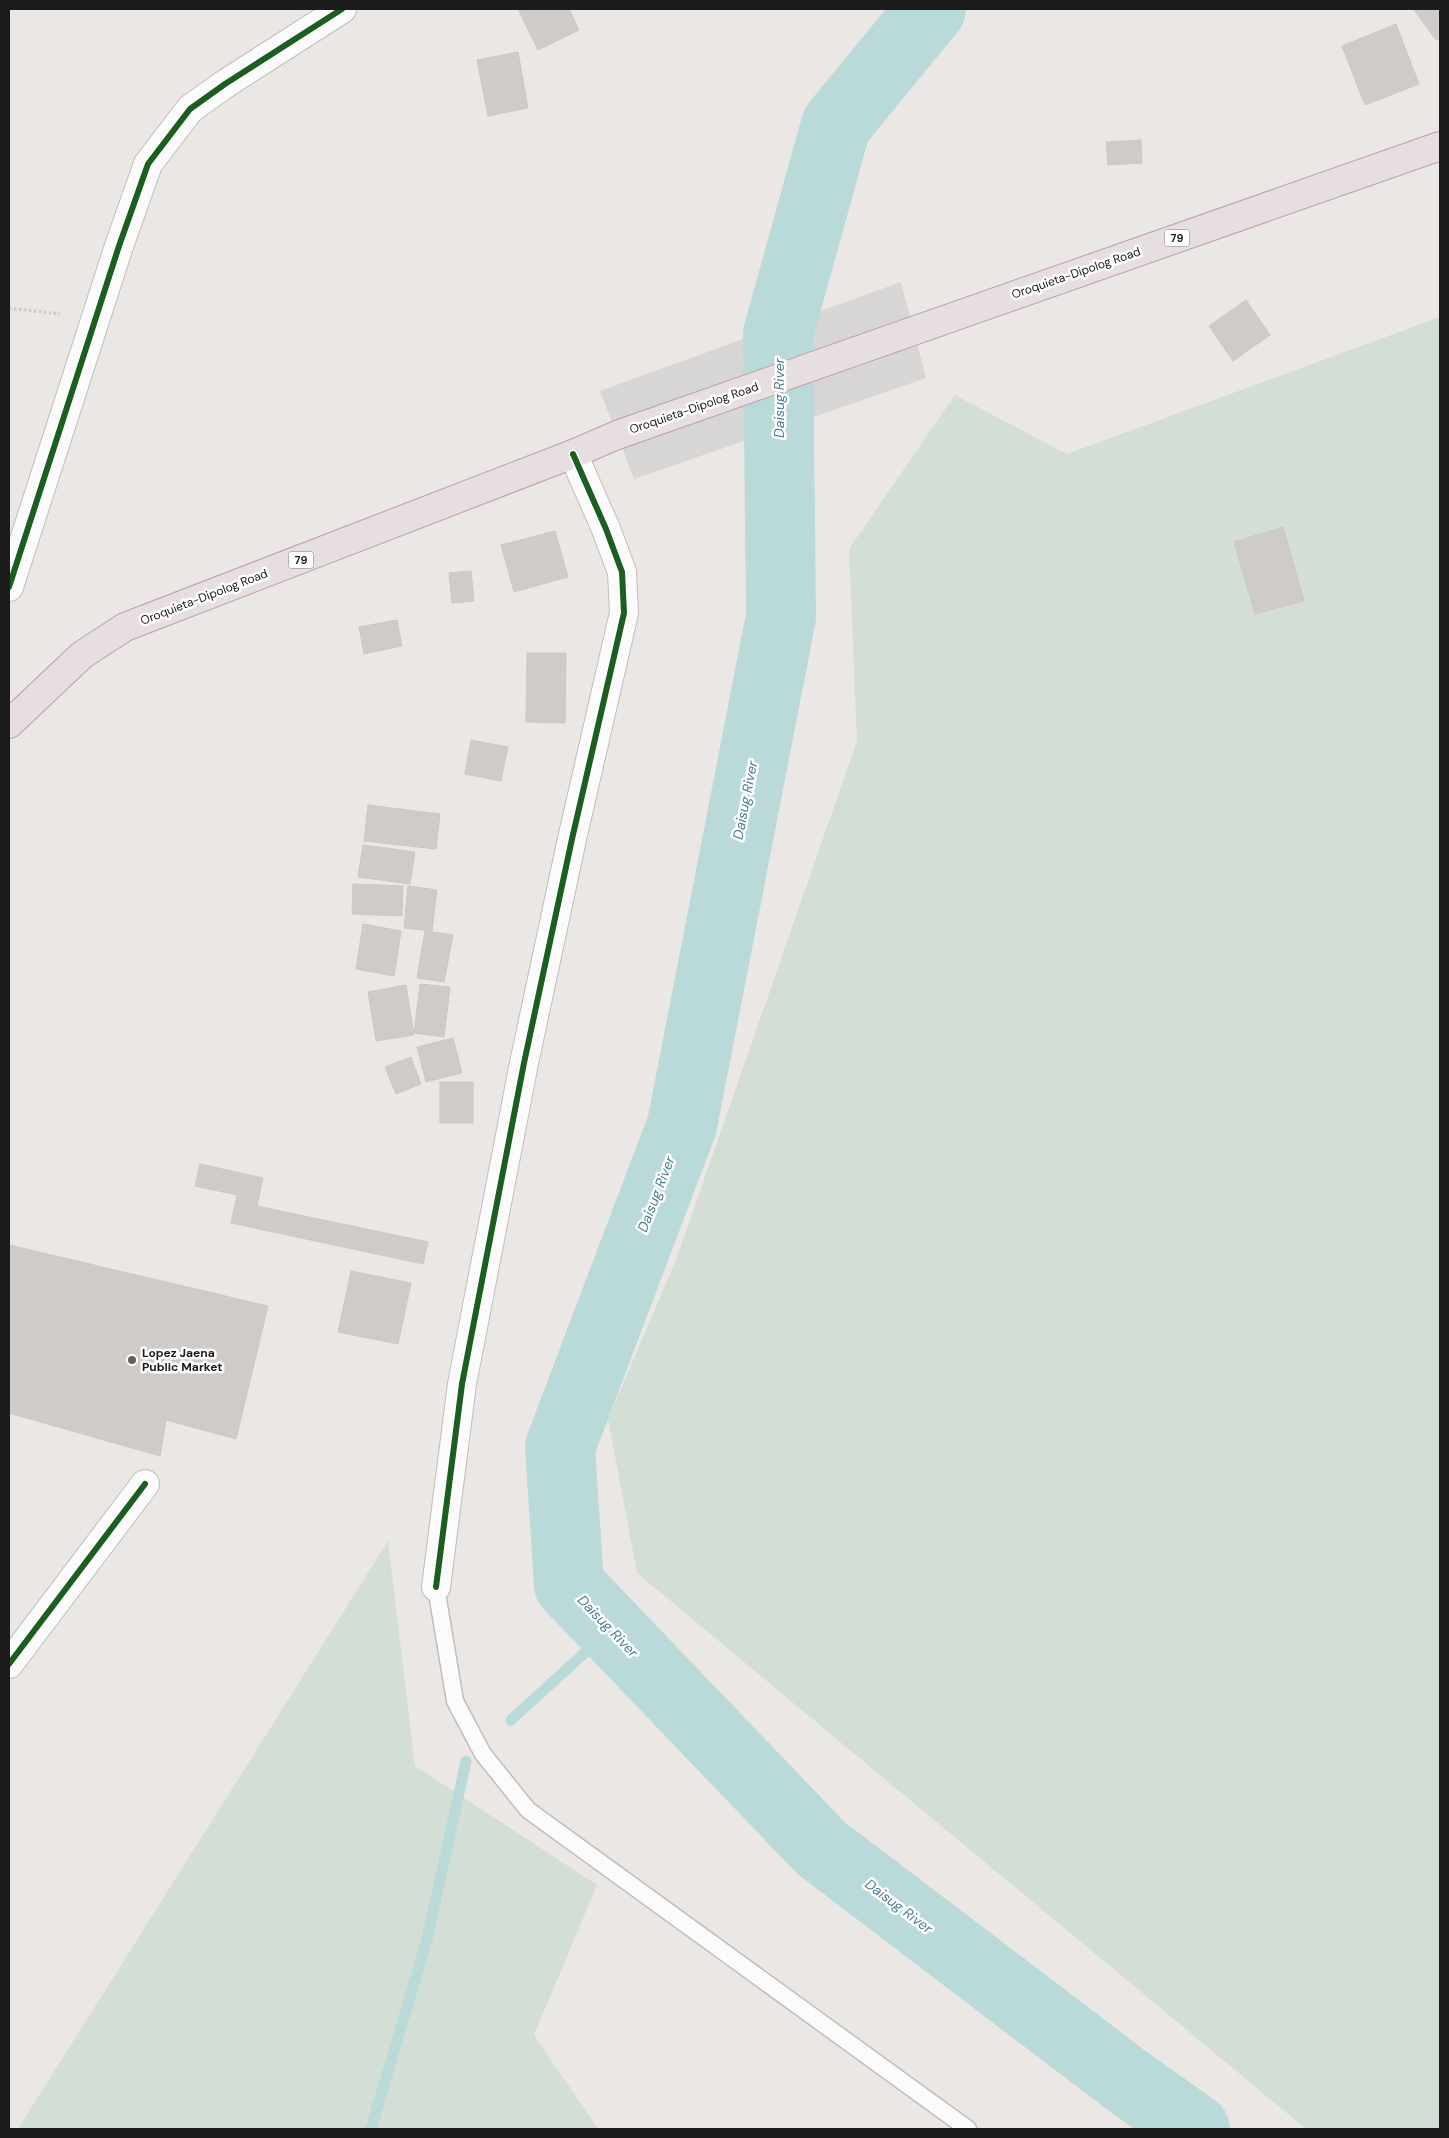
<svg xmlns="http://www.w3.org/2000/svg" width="1449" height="2138" font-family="'DM Sans',sans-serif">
	<rect width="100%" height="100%" fill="#eae7e4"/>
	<g fill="#d3dfd5">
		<polygon points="1440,317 1440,2129 1306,2129 637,1573 608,1419 676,1260 857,741 849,549 955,395 1067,454"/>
		<polygon points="388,1541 415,1766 597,1885 534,2035 598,2129 18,2129"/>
	</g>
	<polygon fill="#d7d6d5" points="901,282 926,378 634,479 600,391"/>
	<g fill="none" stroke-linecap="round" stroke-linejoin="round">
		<g stroke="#badada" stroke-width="11">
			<polyline points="511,1720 612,1628"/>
			<polyline points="371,2129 427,1939 466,1761"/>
		</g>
		<polyline stroke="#badada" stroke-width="70" points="931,9 836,125 778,334 781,617 682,1125 560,1447 569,1585 821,1848 1126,2080 1195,2129"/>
	</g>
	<g fill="#cecbc9" stroke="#cdc8c6">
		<polygon points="518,9 569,9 579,30 538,50"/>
		<polygon points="1416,9 1440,9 1440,38 1436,40 1414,10"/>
		<polygon points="1396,24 1419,84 1365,105 1342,46"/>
		<polygon points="518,52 528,108 488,116 477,60"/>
		<polygon points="1141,140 1142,163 1108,165 1106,142"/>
		<polygon points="1246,300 1270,335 1233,361 1209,326"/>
		<polygon points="1283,527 1304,601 1255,614 1234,542"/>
		<polygon points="555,531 568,577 514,592 501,545"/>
		<polygon points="471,571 474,601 452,603 449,573"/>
		<polygon points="397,620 402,646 364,654 359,627"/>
		<polygon points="527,653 566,653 565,723 526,722"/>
		<polygon points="471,740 508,747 501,781 465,774"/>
		<polygon points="368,805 440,814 436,849 364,841"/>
		<polygon points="363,845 415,852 410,884 358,877"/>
		<polygon points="353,884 403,886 402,916 352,914"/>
		<polygon points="408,886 437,890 432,931 404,928"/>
		<polygon points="363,924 401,931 394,976 356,969"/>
		<polygon points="425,931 453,935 444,982 417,978"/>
		<polygon points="420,984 450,987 444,1037 414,1033"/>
		<polygon points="406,985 414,1035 376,1041 368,992"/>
		<polygon points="453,1038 462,1073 426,1082 417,1047"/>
		<polygon points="411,1057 421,1084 396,1094 385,1067"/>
		<rect x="440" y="1082" width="33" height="41"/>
		<polygon points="200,1164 263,1178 257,1206 428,1242 423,1264 231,1223 237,1195 195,1186"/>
		<polygon points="9,1245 268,1306 236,1439 166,1420 160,1456 9,1413"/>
		<polygon points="351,1271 411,1283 398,1344 338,1332"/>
	</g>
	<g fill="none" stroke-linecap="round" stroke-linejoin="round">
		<g stroke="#bfbebc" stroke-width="19">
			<polyline id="lane" points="436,1587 455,1701 483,1754 528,1810 968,2129"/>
		</g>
		<g stroke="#bfbebc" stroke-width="30">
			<g id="street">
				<polyline points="9,587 119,246 148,164 190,109 225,84 342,9"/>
				<polyline points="436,1587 462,1384 524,1063 572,839 624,613 622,572 606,529 573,454"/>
				<polyline points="9,1664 145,1484"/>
			</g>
		</g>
		<g stroke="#bc9eac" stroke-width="30">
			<polyline id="highway" points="9,724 82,655 125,627 573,454 617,435 1440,146"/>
		</g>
		<polyline stroke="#d3c6c7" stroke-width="3" stroke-dasharray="2.5 2.5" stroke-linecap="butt" points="9,308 60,314"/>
		<use href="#lane" stroke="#fcfbfb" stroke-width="16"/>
		<use href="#street" stroke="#fcfbfb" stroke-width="28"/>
		<use href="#highway" stroke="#e7dee1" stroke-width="28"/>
		<g stroke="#fff" stroke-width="9">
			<g id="cycleway">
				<polyline points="9,587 119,246 148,164 190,109 225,84 342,9"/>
				<polyline points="436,1587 462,1384 524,1063 572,839 624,613 622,572 606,529 573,454"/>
				<polyline points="9,1664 145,1484"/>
			</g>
		</g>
		<use href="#cycleway" stroke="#1b5e20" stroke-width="6"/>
	</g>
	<circle fill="#636261" stroke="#fff" stroke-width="2" cx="132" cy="1360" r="5"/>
	<g text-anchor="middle" stroke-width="5" stroke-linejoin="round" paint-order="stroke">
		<g fill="#fff" stroke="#5f5f5f" stroke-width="1">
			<rect x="1164.5" y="229.5" width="25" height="17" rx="4"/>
			<rect x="288.5" y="551.5" width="25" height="17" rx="4"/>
		</g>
		<g font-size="11" font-weight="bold" fill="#1b1b1b">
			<text x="1177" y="242">79</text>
			<text x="301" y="564">79</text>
		</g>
		<g font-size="12" fill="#1b1b1b" stroke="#fff">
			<text transform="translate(1076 273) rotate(-19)" y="4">Oroquieta-Dipolog Road</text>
			<text transform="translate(694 408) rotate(-19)" y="4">Oroquieta-Dipolog Road</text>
			<text transform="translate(204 597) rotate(-21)" y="4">Oroquieta-Dipolog Road</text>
		</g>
		<g font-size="12" font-weight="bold" fill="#1b1b1b" stroke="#fff" text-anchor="start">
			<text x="142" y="1357">Lopez Jaena<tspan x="142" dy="14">Public Market</tspan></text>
		</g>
		<g font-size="14" font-style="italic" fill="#4c7c93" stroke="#fff">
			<text transform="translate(779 398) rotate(-90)" y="5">Daisug River</text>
			<text transform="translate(745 800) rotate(-79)" y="5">Daisug River</text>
			<text transform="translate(656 1194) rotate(-69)" y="5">Daisug River</text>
			<text transform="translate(608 1626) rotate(46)" y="5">Daisug River</text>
			<text transform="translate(899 1906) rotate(37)" y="5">Daisug River</text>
		</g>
	</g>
	<rect width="1449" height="2138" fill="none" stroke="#1b1b1b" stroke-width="20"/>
</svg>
